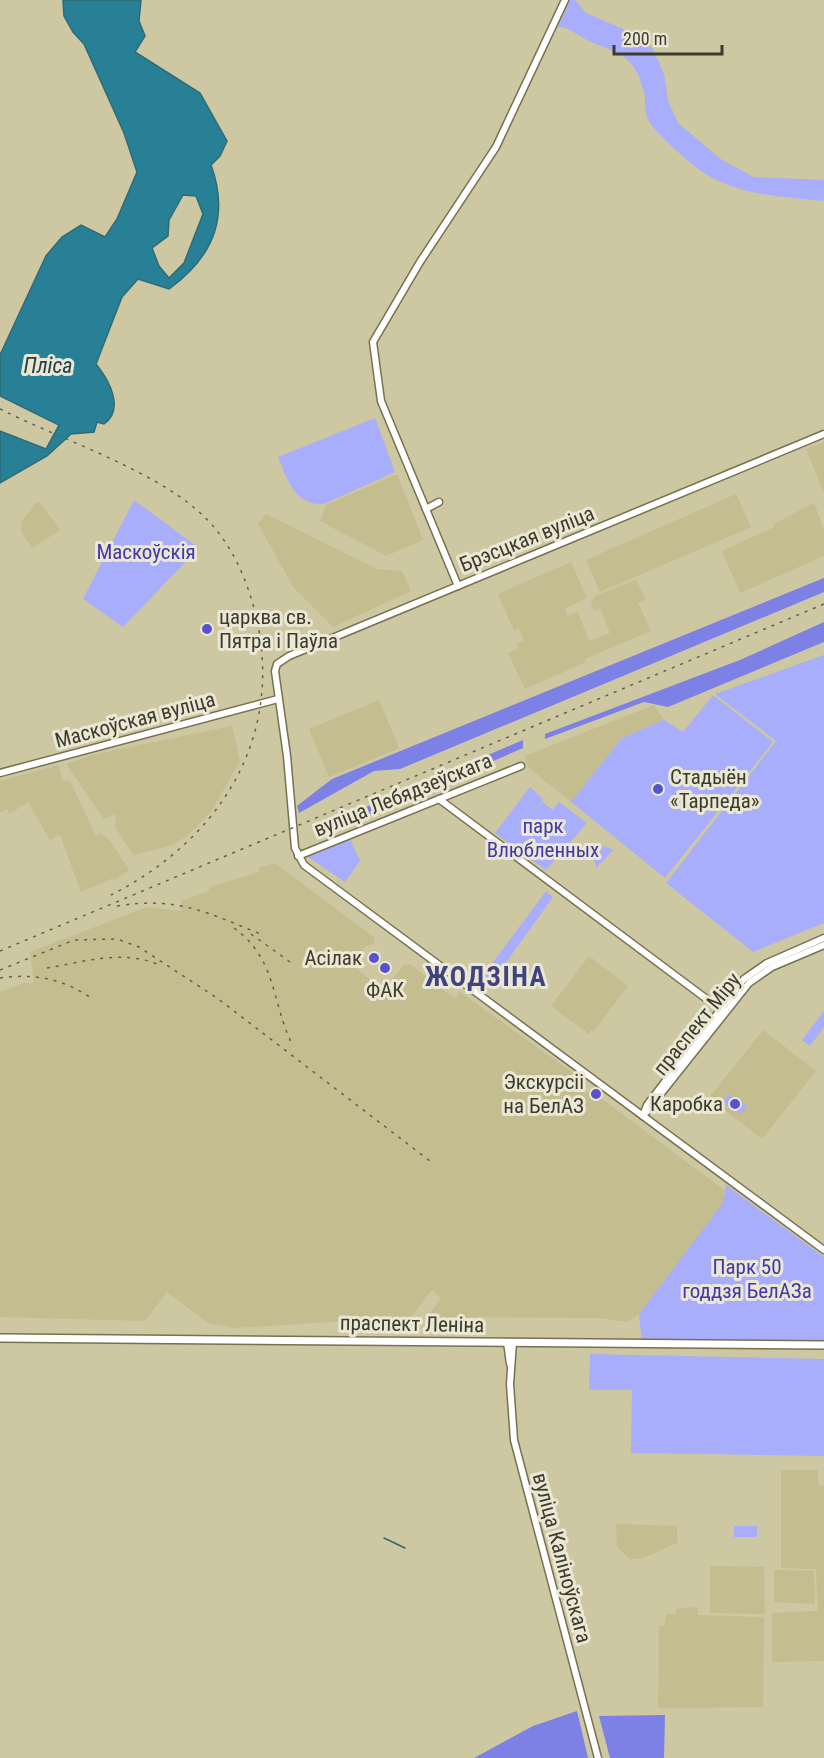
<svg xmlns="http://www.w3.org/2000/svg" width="824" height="1758" font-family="'Roboto Condensed',sans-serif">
	<rect width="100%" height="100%" fill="#cdc7a2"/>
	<g fill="#c4bd90">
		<polygon points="824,442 824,493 806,449"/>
		<polygon points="397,474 423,540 386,556 320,521 326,505"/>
		<polygon points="736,494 751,527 600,592 586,560"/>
		<polygon points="36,503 40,503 60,530 32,548 21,531 22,521"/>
		<polygon points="814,503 824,530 824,556 740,593 722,551 774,527 774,524"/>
		<polygon points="266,514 377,569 402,571 411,591 333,627 294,588 258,524"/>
		<polygon points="571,562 587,598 565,608 567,616 578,612 589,641 610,633 600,608 594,611 591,603 595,596 636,580 646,599 638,603 651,631 585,659 586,662 525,689 508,653 519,648 517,644 524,640 519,629 514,631 498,594"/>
		<polygon points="379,700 399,748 329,777 309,729"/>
		<polygon points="654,705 664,720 622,738 571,802 528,767 525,756"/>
		<polygon points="232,726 240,761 211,812 187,836 172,845 133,855 115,827 116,814 104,819 66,764 96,754"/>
		<polygon points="59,765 62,780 70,781 96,836 101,833 111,842 129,870 114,880 113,878 81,892 60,835 50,840 28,802 9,814 7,809 0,813 0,781"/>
		<polygon points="275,863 375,938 373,944 366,946 351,965 384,990 404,965 410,964 455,999 460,992 580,1078 575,1085 586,1093 590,1090 724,1190 724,1203 639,1314 627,1322 598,1318 427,1317 441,1298 432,1290 411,1317 235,1328 208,1323 167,1292 145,1321 0,1317 0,992 24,983 34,983 30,952 147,907 182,911 181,901 209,891 209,887 259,872 259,868"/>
		<polygon points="589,956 628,986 593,1032 591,1030 589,1034 551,1006"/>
		<polygon points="763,1030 816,1071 762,1139 709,1098"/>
		<polygon points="781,1470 818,1470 818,1485 824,1486 824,1661 772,1662 772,1613 818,1611 816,1569 781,1568"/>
		<polygon points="616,1524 677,1526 677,1543 641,1559 630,1559 617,1547"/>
		<polygon points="710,1566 764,1567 765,1614 710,1613"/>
		<polygon points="774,1570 814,1571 815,1604 774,1602"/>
		<polygon points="698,1607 698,1615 764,1617 763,1707 658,1708 659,1626 664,1626 666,1614 676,1614 676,1609"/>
	</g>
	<g fill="#a8aefb">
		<path d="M570 0H575L586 13 639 36 653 49 664 74 668 101 679 124 722 160 754 177 824 180V201C783 197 740 196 704 173 692 165 652 131 648 119 644 111 646 100 644 92 634 53 619 55 587 40 577 35 569 27 558 27Z"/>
		<path d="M375 418 395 472 324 504C295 506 287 479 278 457Z"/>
		<polygon points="134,500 199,548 123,627 83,599"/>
		<polygon points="824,655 824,923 753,952 666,883 776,741 715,694"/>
		<polygon points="713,695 773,742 665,878 571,802 622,738 664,720 683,732"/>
		<polygon points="530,787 543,799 529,819 542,802 553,810 559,802 587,823 546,870 495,833"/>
		<polygon points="350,839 360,861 345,882 308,857"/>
		<polygon points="604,846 613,850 596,868 594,860"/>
		<polygon points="546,891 553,897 495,978 492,987 484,985 480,980"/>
		<polygon points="824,1011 824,1027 810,1046 802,1040"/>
		<polygon points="729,1094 747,1106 741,1114 723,1103"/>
		<polygon points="726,1185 824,1257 824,1343 642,1342 639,1314 723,1203"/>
		<polygon points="590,1354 824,1359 824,1456 631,1453 632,1390 589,1390"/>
		<rect x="734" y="1526" width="23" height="11"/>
	</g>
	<g fill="#7d80e4">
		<polygon points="824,578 824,592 400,769 374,771 299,813 297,806 332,779"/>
		<polygon points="824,622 824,642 668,707 644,702 545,739 545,734 740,660"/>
		<polygon points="523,740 523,748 324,835 322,826"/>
		<polygon points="577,1711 588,1758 474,1758 533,1726"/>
		<polygon points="665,1715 664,1758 610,1758 599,1716"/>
	</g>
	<path fill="#288097" stroke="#2e6b77" stroke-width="1.5" fill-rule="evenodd" d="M63 0H141L139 21 145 36 135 52 200 93 227 141 220 156 211 165C230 217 212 258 169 289L138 279 122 297 96 364C109 380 125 409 104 424L97 422 94 432 71 434 47 456 0 483V431L46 449 59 425 0 396V355L46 256 62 237 81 225 105 237 117 219 137 172 124 133 84 44 73 32 64 16ZM183 195 196 196 203 214 184 263 169 278 159 266 152 248 168 236 169 220Z"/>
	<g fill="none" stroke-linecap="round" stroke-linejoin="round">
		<polyline stroke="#2e6b77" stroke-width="1.5" points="384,1538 405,1548"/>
		<g stroke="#77714f" stroke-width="9">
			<g id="secondary">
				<polyline points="824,434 289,656 277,664 275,671 287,756 295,848 304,865 824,1250"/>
				<polyline points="426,509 439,502"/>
				<polyline points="458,586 381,401 373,342 420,262 496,147 565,0"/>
				<polyline points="0,773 278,699"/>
				<polyline points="439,799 724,1012"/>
				<polyline points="298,856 521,766"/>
				<polyline points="644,1115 749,983 772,967 824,945"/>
				<polyline points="643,1116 647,1105 744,979 767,963 824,938"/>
				<polyline points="507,1342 510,1364"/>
				<polyline points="513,1342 510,1384 514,1440 598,1758"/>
			</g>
		</g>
		<g stroke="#77714f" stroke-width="10">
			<polyline id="primary" points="0,1338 824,1345"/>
		</g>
		<use href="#secondary" stroke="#fff" stroke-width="6"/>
		<use href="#primary" stroke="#fff" stroke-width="7"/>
		<g stroke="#625f4a" stroke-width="1.5" stroke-dasharray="3 6" stroke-linecap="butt">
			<path d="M0 409C60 439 149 468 198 511 227 536 244 571 254 608 287 733 223 838 111 895"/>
			<path d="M117 906C178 896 208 913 263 935"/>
			<path d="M234 928C278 960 271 1003 293 1046"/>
			<polyline points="251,934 290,962"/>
			<polyline points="0,951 824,604"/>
			<path d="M47 968C83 962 124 949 159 965"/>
			<polyline points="0,970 74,940 117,939 139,947 217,998 430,1161"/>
			<path d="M0 978C36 973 64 979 94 1000"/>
		</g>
	</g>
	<g fill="#5853ca" stroke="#eae7d4" stroke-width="2">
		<circle cx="207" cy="629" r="6"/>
		<circle cx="658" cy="789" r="6"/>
		<circle cx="374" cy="958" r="6"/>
		<circle cx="385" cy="968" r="6"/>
		<circle cx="596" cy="1094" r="6"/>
		<circle cx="735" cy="1104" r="6"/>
	</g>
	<g text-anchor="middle" stroke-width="6" stroke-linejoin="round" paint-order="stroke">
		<g font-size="21" fill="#3d3b2c" stroke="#eae7d4">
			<text transform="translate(527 539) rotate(-22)" y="7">Брэсцкая вуліца</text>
			<text transform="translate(135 720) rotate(-15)" y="7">Маскоўская вуліца</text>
			<text transform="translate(403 795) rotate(-22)" y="7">вуліца Лебядзеўскага</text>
			<text transform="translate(697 1024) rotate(-51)" y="7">праспект Міру</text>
			<text transform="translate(412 1324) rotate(1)" y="7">праспект Леніна</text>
			<text transform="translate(562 1558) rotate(75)" y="7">вуліца Каліноўскага</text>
		</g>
		<g font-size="21" fill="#4237ab" stroke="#eae7d4">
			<text x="146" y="559">Маскоўскія</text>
			<text x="543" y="833">парк<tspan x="543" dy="24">Влюбленных</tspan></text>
			<text x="747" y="1274">Парк 50<tspan x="747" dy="24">годдзя БелАЗа</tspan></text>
		</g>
		<g font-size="21" fill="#3d3b2c" stroke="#eae7d4" text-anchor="end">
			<text x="219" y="624" text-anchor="start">царква св.<tspan x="219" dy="24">Пятра і Паўла</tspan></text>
			<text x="670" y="784" text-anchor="start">Стадыён<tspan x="670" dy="24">«Тарпеда»</tspan></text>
			<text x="362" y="965">Асілак</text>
			<text x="385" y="997" text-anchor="middle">ФАК</text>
			<text x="584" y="1089">Экскурсіі<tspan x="584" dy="24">на БелАЗ</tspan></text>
			<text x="723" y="1111">Каробка</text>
		</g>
		<g font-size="22" font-style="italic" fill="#233e46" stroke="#eae7d4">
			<text x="48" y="373">Пліса</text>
		</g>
		<g font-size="27" font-weight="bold" letter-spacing="1.5" fill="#414380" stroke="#eae7d4">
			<text x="486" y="986">ЖОДЗІНА</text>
		</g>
	</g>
	<path d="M614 45v9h108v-9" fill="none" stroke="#3d3b2c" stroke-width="3"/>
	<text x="623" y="45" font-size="18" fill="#3d3b2c" stroke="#eae7d4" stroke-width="4.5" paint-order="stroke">200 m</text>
</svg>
